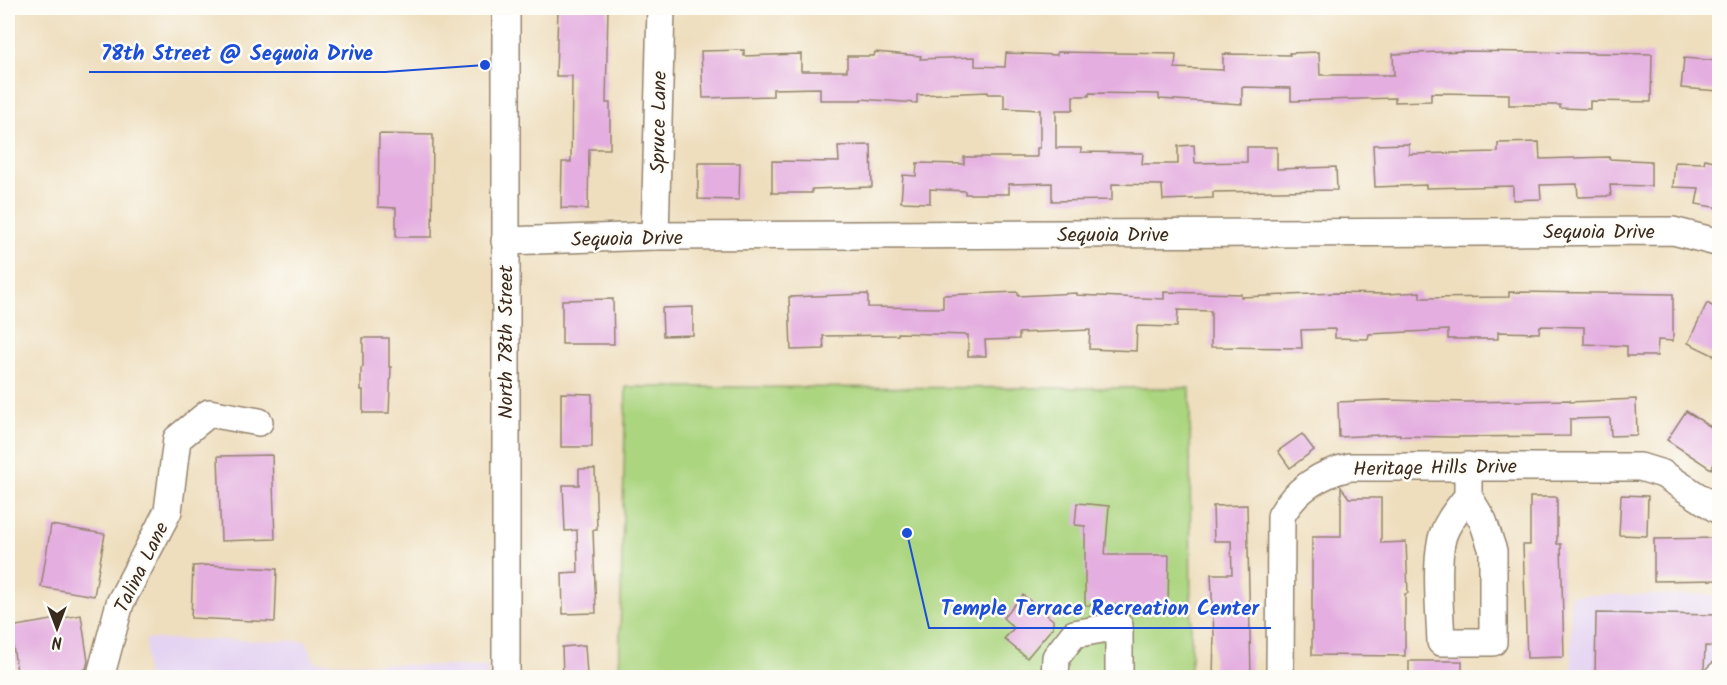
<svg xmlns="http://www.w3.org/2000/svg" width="1727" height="685" font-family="Kalam,sans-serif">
	<rect width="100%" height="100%" fill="#fdfcf7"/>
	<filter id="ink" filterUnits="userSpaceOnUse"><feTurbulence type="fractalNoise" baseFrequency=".0167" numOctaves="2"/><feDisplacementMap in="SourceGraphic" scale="12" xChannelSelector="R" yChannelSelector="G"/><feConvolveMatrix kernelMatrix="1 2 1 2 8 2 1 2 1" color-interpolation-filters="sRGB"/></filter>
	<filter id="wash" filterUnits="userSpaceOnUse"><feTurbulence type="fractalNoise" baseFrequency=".008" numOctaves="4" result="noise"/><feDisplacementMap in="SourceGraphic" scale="24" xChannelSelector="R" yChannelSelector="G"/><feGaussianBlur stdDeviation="1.35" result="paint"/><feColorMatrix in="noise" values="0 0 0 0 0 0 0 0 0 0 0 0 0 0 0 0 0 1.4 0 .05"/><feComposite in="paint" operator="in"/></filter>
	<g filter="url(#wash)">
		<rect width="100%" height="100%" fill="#eedebe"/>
		<g fill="#e4d3f2">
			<polygon points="1570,595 1719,595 1719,677 1572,677"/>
			<polygon points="146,639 306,641 315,662 488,667 488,677 146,677"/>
		</g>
		<polygon fill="#acd580" stroke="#74804f" stroke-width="1.5" points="626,387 1190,388 1191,677 619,678"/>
		<g id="blocks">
			<g fill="#e4afe0">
				<polygon points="558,8 608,8 606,103 610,103 610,149 589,149 588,209 561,208 562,162 571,162 572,76 556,76"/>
				<polygon points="744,50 744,56 801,54 801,71 847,71 847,56 874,56 875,52 921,56 920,59 975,57 975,66 1005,67 1006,53 1057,55 1057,52 1176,54 1175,68 1223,70 1223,54 1290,55 1289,53 1319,52 1320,75 1394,75 1393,54 1463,51 1652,54 1651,102 1590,101 1590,109 1560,108 1560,105 1509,105 1509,94 1431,93 1431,101 1395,102 1395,98 1291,101 1291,88 1242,87 1242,104 1159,99 1159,94 1089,93 1089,96 1073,96 1073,110 1056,110 1056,148 1081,148 1081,152 1143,153 1142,164 1178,164 1178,146 1194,145 1195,163 1247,162 1247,147 1277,147 1277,169 1336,167 1337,190 1213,192 1213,198 1163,200 1162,185 1112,184 1112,200 1052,201 1052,183 1009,184 1009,194 965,194 965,191 930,189 930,203 901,202 903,175 916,176 917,163 964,164 964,157 1037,157 1037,148 1040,148 1040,110 1004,108 1004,94 988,94 988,92 917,95 917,103 861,99 861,100 820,100 820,88 773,89 773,96 703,98 701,51"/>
				<polygon points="1684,58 1719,61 1719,91 1681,88"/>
				<polygon points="379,134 433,135 432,237 396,237 396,208 378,207"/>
				<polygon points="1539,142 1540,159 1609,157 1609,159 1651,161 1651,186 1610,185 1611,196 1578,197 1577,184 1540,185 1541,199 1513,200 1513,186 1426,188 1426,185 1375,187 1373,145 1409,144 1409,154 1498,152 1498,143"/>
				<polygon points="871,145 872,187 812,189 812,193 772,193 772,161 839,162 838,146"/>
				<polygon points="1705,159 1719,162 1719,208 1696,204 1699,188 1673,187 1675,162 1704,163"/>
				<polygon points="698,163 740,163 739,200 698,199"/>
				<polygon points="1018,292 1018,296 1077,293 1077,295 1164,299 1164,292 1241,294 1241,297 1336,293 1387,294 1420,292 1420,298 1509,297 1509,292 1673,294 1673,341 1658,340 1657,356 1627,356 1627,346 1584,344 1584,327 1540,326 1539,333 1498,332 1498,339 1448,339 1448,330 1369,334 1368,339 1335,338 1335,329 1301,330 1302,348 1211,347 1211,311 1178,310 1177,327 1137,326 1136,351 1089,349 1090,330 1019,333 1019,339 985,340 986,356 968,356 968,335 898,333 898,335 823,336 824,349 791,350 789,297 868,294 868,307 943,308 943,295"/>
				<polygon points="613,299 614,344 562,344 562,300"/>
				<polygon points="1707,303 1719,310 1719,358 1688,343"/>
				<polygon points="693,307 693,335 663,336 662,308"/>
				<polygon points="363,338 389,338 389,367 391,367 389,413 363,413 363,390 361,390 361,368 363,367"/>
				<polygon points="561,393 592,394 592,447 561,447"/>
				<polygon points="1636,399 1637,435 1611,436 1610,418 1570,419 1570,436 1452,437 1400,436 1400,434 1339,437 1338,402 1385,400 1468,402 1570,400 1570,402"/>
				<polygon points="1686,411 1719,432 1719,456 1711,469 1667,440"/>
				<polygon points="1302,434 1314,450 1290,468 1278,451"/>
				<polygon points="272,455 275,539 221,541 218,456"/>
				<polygon points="579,469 595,469 597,530 593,530 596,613 563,614 562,573 578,572 577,530 565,531 563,485 579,485"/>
				<polygon points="1341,487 1349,498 1381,498 1381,543 1406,542 1408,593 1405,594 1405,656 1312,655 1312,537 1341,537"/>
				<polygon points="1621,495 1648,496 1647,536 1619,535"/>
				<polygon points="1530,497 1557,497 1557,544 1561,544 1564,657 1527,658 1523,545 1530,545"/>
				<polygon points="1077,503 1109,506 1105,555 1169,555 1168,606 1085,605 1085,526 1075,525"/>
				<polygon points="1247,505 1251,675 1213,676 1214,636 1211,574 1232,574 1231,541 1214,541 1213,506"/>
				<polygon points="51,525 105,534 94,596 41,587"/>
				<polygon points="1719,538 1719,580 1654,581 1654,539"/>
				<polygon points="210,565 277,569 275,622 191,618 193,566"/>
				<polygon points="1023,595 1053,620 1053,627 1027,658 1004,639 1014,628 1003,618"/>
				<polygon points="1596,613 1719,615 1719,647 1705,646 1704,670 1702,674 1693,674 1693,678 1595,678"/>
				<polygon points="81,615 88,661 86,669 37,678 18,678 10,627"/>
				<polygon points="585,645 587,675 563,676 562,647"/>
				<rect x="1409" y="661" width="53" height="17"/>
			</g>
		</g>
	</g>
	<g filter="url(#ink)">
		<use href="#blocks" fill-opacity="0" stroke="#94846e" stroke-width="1.5"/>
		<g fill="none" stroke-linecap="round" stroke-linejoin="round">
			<g stroke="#94846e" stroke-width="30">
				<g id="minor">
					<polyline points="655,236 661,8"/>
					<polyline points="505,241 655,236 1673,231 1720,243"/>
					<path d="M1468 466V496L1483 521 1493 551V642H1441C1440 614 1435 560 1443 535 1448 520 1459 508 1468 496"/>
					<polyline points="100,678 120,603 168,511 177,439 209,413 259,422"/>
					<polyline points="506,678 506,8"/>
					<polyline points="1055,678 1056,657 1074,634 1119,626 1119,678"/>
					<path d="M1280 678 1281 516C1295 490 1321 473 1350 467H1640L1663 474 1720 511"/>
					<polyline points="1717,678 1720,675"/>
				</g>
			</g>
			<use href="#minor" stroke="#fff" stroke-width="27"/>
		</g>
	</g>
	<g text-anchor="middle" stroke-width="5" stroke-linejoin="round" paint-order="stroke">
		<g font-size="20" fill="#3b2a1e" stroke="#fdfcf7">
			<text transform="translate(658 122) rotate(-89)" y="7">Spruce Lane</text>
			<text x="1599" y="238">Sequoia Drive</text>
			<text x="1113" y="241">Sequoia Drive</text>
			<text transform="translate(627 238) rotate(-1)" y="7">Sequoia Drive</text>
			<text transform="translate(505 342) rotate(-90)" y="7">North 78th Street</text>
			<text transform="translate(1435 467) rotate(-1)" y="7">Heritage Hills Drive</text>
			<text transform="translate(141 567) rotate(-64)" y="7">Talina Lane</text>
		</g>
	</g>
	<path fill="none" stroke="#1d4ed8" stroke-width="2" d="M485 65L385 72H89M907 533L929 628H1271"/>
	<g fill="#1d4ed8" stroke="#fdfcf7" stroke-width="2">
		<circle cx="485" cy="65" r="6"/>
		<circle cx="907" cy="533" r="6"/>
	</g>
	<g font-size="21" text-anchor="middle" font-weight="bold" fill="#1d4ed8" stroke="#fdfcf7" stroke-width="5" stroke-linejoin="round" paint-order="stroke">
		<text x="237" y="60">78th Street @ Sequoia Drive</text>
		<text x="1100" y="615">Temple Terrace Recreation Center</text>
	</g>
	<rect width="1727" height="685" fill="none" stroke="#fdfcf7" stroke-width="30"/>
	<g transform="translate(57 628) rotate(180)" stroke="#fdfcf7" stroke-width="4.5" paint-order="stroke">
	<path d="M0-4.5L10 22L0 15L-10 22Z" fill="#3b2a1e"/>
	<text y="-9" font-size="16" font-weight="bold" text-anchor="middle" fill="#3b2a1e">N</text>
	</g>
</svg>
